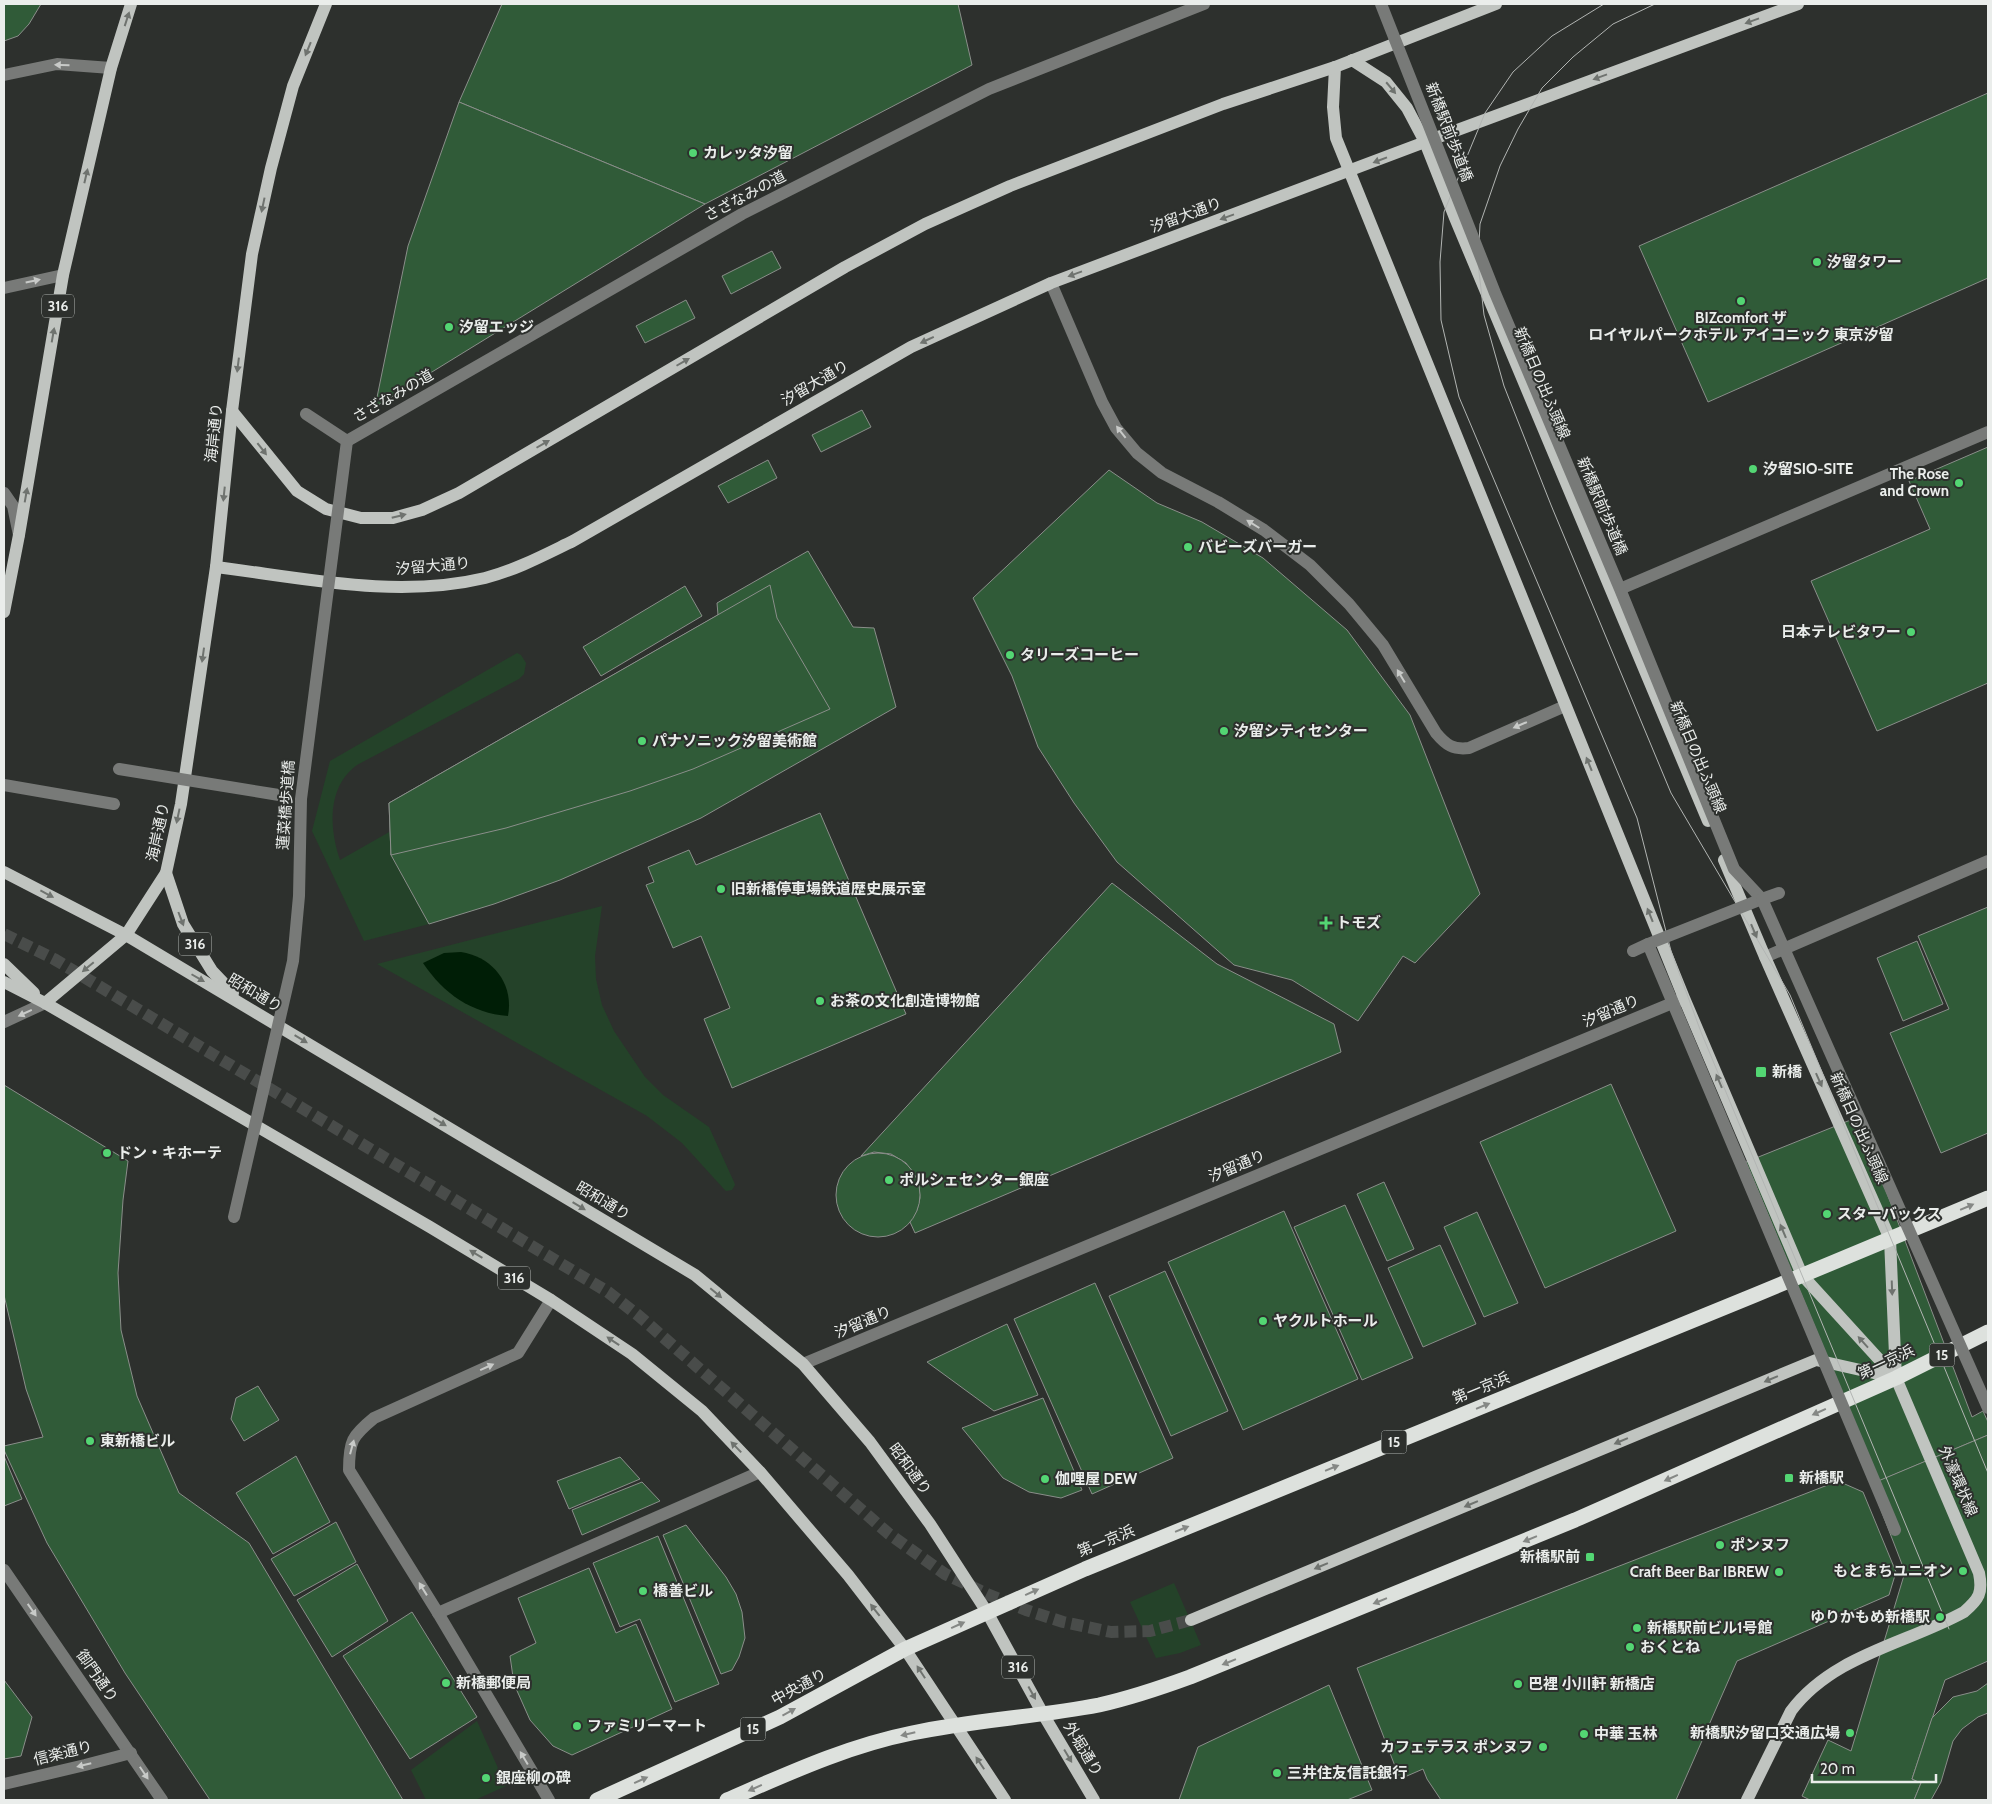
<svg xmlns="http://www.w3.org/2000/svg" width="1992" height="1804" font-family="Cabin,'Noto Sans JP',sans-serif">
	<rect width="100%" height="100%" fill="#2d302d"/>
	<g fill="#244229">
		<path d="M517 653 521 655 526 663 524 674 519 679 357 765C327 787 329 828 340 860L391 831V855L429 924 364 941 312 831 330 761Z"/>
		<polygon points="602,906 595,956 596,979 602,1005 614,1031 645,1077 663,1095 709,1127 734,1182 735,1185 732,1190 726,1191 723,1188 682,1143 647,1116 377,964"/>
		<polygon points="1174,1583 1201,1645 1180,1653 1156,1658 1130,1602"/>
		<polygon points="477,1721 506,1786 475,1800 426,1800 411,1770"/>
	</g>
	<path fill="#001e06" d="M461 952C493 957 514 984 508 1016 471 1013 444 994 423 963L444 953Z"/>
	<g fill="#305b38" stroke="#8a8e8a">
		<polygon points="4,4 41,4 29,24 18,36 4,41"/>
		<polygon points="502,4 958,4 972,65 705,204 459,102"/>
		<polygon points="1988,93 1988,278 1708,402 1639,246"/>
		<polygon points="459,102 705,204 375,407 408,246"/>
		<polygon points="772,251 781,268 731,294 722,276"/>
		<polygon points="686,300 695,318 645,343 636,326"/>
		<polygon points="862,410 871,427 821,452 812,435"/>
		<polygon points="1988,447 1988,683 1877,731 1811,581 1930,529 1909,481"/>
		<polygon points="768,460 777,478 728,503 718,486"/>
		<polygon points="1109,470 1157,503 1202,522 1263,558 1347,630 1410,715 1480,894 1415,963 1403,956 1358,1021 1292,980 1234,965 1117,862 1074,803 1038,747 1012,676 973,598"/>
		<polygon points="808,551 853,627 874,628 896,707 701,818 560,880 494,904 429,924 391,855 389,803 718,615 717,603"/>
		<polygon points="770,585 777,618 830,709 693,769 630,791 506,828 391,855 389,803"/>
		<polygon points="685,586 702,616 601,676 583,647"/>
		<polygon points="820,813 906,1014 732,1088 704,1019 730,1008 701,936 673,948 646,885 654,882 648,867 689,850 696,865"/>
		<polygon points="1112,883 1217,964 1334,1024 1341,1052 915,1233 910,1222 917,1210 920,1198 919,1185 913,1173 906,1163 891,1154 874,1152 861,1156"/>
		<polygon points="1988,907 1988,1133 1941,1153 1890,1033 1949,1009 1918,936"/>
		<polygon points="1917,941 1943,1004 1903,1021 1877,958"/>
		<polygon points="1611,1084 1676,1231 1545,1288 1480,1142"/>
		<polygon points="4,1085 128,1161 123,1200 118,1273 121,1330 137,1396 179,1493 249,1543 403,1800 210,1800 125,1673 47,1543 4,1450 4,1446 43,1437 26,1389 4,1295"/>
		<polygon points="1858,1117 1972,1417 1983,1411 1988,1422 1988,1435 1879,1481 1746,1162"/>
		<circle cx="878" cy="1195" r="42"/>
		<polygon points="1384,1182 1414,1249 1387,1261 1357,1194"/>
		<polygon points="1345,1205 1413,1358 1362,1380 1294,1227"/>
		<polygon points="1284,1211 1358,1379 1243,1430 1168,1262"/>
		<polygon points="1477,1212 1518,1303 1484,1317 1444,1227"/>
		<polygon points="1440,1245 1476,1324 1423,1347 1388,1268"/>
		<polygon points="1165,1271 1228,1411 1171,1436 1109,1296"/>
		<polygon points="1095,1283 1173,1458 1092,1494 1014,1319"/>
		<polygon points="1007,1324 1038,1395 994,1411 927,1362"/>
		<polygon points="258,1386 279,1420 244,1441 231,1419 236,1398"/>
		<polygon points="1043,1398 1082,1490 1061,1498 1029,1492 1003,1478 962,1428"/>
		<polygon points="1988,1435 1988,1661 1945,1680 1912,1779 1921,1783 1914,1800 1810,1800 1802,1796 1828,1740 1851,1751 1905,1572 1871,1484"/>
		<polygon points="4,1456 22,1499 4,1506"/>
		<polygon points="296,1456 330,1522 273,1554 236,1493"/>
		<polygon points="620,1457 640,1479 569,1509 557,1481"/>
		<polygon points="1838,1481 1863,1492 1896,1572 1889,1595 1737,1661 1676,1800 1441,1800 1427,1779 1423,1769 1400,1779 1357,1668"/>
		<polygon points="642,1482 660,1501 582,1535 572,1510"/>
		<polygon points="336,1522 356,1562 294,1596 271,1559"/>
		<polygon points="686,1525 726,1577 736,1594 742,1612 745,1638 739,1657 732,1670 721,1674 663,1535"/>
		<polygon points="658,1536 719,1684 675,1702 640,1619 620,1627 593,1563"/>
		<polygon points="357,1564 388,1621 332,1657 297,1600"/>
		<polygon points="589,1568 616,1633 636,1624 672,1709 572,1755 553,1746 530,1720 514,1684 510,1656 536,1643 518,1598"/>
		<polygon points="412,1612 477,1717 410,1759 343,1656"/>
		<polygon points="4,1680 32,1717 21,1756 4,1759"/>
		<polygon points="1988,1683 1988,1713 1978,1717 1962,1729 1953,1741 1941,1782 1931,1800 1914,1800 1921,1783 1912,1779 1932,1718 1953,1697 1977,1691"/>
		<polygon points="1329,1685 1372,1790 1347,1800 1179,1800 1198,1747"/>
	</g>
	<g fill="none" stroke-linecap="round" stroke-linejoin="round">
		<polyline stroke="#494c4a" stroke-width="12" stroke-dasharray="12 6" stroke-linecap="butt" points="4,934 54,959 608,1292 639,1316 889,1534 945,1574 987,1594 1026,1610 1063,1622 1111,1632 1150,1631 1191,1620"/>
		<g stroke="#787a78" stroke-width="12">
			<polyline points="4,75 57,64 111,68"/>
			<path d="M1051 283 1102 402 1116 428 1137 453 1162 473 1218 502 1264 530 1310 565 1349 604 1383 645 1436 733C1446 745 1453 750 1469 748L1565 706"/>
			<polyline points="4,288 63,275"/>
			<polyline points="347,441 742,214 989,89 1204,4"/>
			<polyline points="4,493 13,506 19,535"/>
			<polyline points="1620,589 1988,432"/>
			<polyline points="1765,957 1988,861"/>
			<polyline points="4,1022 45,1003"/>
			<polyline points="803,1364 1682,999"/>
			<polyline points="4,1570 162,1800"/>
			<polyline points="438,1613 760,1472"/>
			<polyline points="4,1784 85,1765 131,1753"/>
			<path d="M549 1800 438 1613 349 1470C349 1441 352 1436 374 1418L518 1353 551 1300"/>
		</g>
		<g stroke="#c0c4c0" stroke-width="12">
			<path d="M1496 4 1335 67 1333 107 1336 138 1684 998 1802 1275 1896 1378 1979 1573C1983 1593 1979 1599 1964 1612 1906 1644 1833 1655 1791 1711L1747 1800"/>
			<polyline points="232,411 297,491 326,509 361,518 393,518 422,510 459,493 845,267 925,224 1010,186 1223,104 1335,67"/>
			<path d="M216 567C304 578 397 599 485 578 516 570 544 555 573 541L911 347 1051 283 1425 142 1407 108 1386 82 1352 60"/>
			<polyline points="4,612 19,535 63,275 111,68 131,4"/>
			<polyline points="1708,821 1455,218 1425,142 1798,4"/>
			<polyline points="1724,860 1765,957 1890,1239 1896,1378"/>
			<polyline points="4,872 126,935 695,1275 803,1364 870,1442 930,1524 987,1612 1043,1714 1094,1800"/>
			<polyline points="166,873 183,924 212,971 233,993"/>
			<polyline points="4,964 34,993"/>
			<polyline points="4,982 45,1003 430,1227 551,1300 632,1354 702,1411 760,1472 848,1575 905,1649 1005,1800"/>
			<polyline points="45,1003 126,935 166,873 181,804 216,567 232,411 252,254 271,168 293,86 326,4"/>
			<polyline points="1191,1620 1816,1360 1896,1378"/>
		</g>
		<g stroke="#dde1dd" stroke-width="15">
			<polyline points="597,1800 780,1717 905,1649 1085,1569 1755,1295 1988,1198"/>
			<path d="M727 1800C787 1774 847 1746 912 1733 973 1720 1037 1717 1099 1705 1130 1698 1160 1688 1190 1677L1575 1520 1896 1378 1988 1332"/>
		</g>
		<g stroke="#b2b5b3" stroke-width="1">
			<polyline points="1604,4 1552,36 1513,72 1485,113 1444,212 1440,262 1441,320 1459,397 1637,818 1671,951 1701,1032 1949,1629"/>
			<polyline points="1655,4 1613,24 1573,57 1542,88 1518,129 1500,166 1480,224 1478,263 1484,315 1504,386 1551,505 1671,793 1790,995 1988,1473"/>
		</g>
		<g stroke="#787a78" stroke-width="12">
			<polyline points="1381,4 1495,293 1620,589 1734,869 1762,899 1648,944"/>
			<polyline points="119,769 285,796"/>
			<polyline points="4,785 114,804"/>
			<polyline points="1779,893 1762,899 1988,1408"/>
			<polyline points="1633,951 1648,944 1895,1530"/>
			<polyline points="234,1217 293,961 299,896 301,799 347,441 306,414"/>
		</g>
	</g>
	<defs><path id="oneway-solid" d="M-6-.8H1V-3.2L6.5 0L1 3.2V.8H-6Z" transform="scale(1.25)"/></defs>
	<g fill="#6f736f">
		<use href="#oneway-solid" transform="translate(127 19) rotate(-72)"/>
		<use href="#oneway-solid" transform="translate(1752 21) rotate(160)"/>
		<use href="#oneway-solid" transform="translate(308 49) rotate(112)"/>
		<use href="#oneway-solid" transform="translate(1600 77) rotate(160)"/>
		<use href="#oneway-solid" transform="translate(1391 88) rotate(50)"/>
		<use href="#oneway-solid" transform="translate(1380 160) rotate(159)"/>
		<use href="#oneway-solid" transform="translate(86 176) rotate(-77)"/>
		<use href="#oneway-solid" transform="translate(263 205) rotate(102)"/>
		<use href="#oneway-solid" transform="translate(1227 217) rotate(160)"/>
		<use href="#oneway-solid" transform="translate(1075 274) rotate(160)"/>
		<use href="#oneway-solid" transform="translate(53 335) rotate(-80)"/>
		<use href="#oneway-solid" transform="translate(927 340) rotate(155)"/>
		<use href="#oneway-solid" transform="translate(683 362) rotate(-30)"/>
		<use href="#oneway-solid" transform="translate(238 365) rotate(97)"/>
		<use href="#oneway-solid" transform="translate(543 444) rotate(-30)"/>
		<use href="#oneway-solid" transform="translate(262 449) rotate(52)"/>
		<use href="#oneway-solid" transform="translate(224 494) rotate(96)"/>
		<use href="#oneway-solid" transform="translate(26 495) rotate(-80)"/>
		<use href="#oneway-solid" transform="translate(399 516) rotate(-14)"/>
		<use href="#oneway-solid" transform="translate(203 655) rotate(98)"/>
		<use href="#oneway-solid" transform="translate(1589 764) rotate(-112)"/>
		<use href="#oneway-solid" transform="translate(178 816) rotate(102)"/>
		<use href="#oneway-solid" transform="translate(47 894) rotate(28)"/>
		<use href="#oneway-solid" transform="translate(1650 915) rotate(-112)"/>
		<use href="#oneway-solid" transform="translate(181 919) rotate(69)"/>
		<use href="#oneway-solid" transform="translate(1754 931) rotate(67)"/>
		<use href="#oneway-solid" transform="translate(88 967) rotate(140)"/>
		<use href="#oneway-solid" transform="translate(198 978) rotate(30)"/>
		<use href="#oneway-solid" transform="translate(301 1039) rotate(31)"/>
		<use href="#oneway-solid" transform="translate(1819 1080) rotate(66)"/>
		<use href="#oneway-solid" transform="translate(1719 1081) rotate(-113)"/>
		<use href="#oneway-solid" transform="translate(440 1122) rotate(31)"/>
		<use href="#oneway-solid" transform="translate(579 1206) rotate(31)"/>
		<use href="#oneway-solid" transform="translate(1783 1231) rotate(-113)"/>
		<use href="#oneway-solid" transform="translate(476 1254) rotate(-149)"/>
		<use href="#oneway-solid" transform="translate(1892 1288) rotate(88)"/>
		<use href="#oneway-solid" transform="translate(716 1293) rotate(40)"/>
		<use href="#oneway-solid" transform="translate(613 1341) rotate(-146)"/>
		<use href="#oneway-solid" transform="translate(1863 1342) rotate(-132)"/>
		<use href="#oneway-solid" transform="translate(1771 1379) rotate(157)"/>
		<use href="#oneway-solid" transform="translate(1621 1441) rotate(157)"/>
		<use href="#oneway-solid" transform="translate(736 1447) rotate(-134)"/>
		<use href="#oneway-solid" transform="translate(1471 1504) rotate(157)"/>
		<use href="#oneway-solid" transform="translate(1321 1566) rotate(157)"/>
		<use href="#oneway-solid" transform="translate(875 1610) rotate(-128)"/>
		<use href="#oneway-solid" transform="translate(921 1672) rotate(-123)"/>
		<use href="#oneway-solid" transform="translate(1032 1693) rotate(61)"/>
		<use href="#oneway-solid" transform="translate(1068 1756) rotate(59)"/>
		<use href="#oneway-solid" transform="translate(980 1763) rotate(-124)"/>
	</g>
	<g fill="#c8cac8">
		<use href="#oneway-solid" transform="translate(62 65) rotate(-179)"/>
		<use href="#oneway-solid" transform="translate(33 281) rotate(-12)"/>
		<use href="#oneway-solid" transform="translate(1121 432) rotate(-128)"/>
		<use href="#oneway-solid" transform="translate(1253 524) rotate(-148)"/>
		<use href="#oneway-solid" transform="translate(1401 676) rotate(-121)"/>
		<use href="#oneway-solid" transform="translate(1520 725) rotate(157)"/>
		<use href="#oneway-solid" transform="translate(25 1013) rotate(155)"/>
		<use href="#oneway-solid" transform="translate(487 1367) rotate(-24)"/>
		<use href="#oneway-solid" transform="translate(352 1447) rotate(-75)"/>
		<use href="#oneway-solid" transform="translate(423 1589) rotate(-122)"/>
		<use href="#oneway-solid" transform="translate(32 1610) rotate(55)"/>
		<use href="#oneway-solid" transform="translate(524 1758) rotate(-121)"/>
		<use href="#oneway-solid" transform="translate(84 1765) rotate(166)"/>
		<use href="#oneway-solid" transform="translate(144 1773) rotate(56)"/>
	</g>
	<g fill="#858885">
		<use href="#oneway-solid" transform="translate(1967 1207) rotate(-23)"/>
		<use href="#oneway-solid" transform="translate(1483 1406) rotate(-22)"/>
		<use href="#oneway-solid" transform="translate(1819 1412) rotate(156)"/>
		<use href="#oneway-solid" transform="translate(1332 1468) rotate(-22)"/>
		<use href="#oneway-solid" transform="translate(1671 1478) rotate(156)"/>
		<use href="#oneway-solid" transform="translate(1182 1529) rotate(-22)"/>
		<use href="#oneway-solid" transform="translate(1530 1539) rotate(158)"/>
		<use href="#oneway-solid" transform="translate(1032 1592) rotate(-24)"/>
		<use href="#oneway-solid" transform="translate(1380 1601) rotate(158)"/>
		<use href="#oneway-solid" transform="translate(958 1625) rotate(-24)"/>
		<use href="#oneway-solid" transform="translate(1229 1662) rotate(158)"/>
		<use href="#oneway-solid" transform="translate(789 1712) rotate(-29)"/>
		<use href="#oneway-solid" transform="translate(908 1734) rotate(167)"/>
		<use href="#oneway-solid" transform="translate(641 1780) rotate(-24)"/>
		<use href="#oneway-solid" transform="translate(755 1788) rotate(156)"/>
	</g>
	<g fill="#53d673" stroke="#2d302d" stroke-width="2">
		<circle cx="693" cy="153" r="5"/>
		<circle cx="1817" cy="262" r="5"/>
		<circle cx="1741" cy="301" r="5"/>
		<circle cx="449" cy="327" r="5"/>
		<circle cx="1753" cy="469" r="5"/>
		<circle cx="1959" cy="483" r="5"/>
		<circle cx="1188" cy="547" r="5"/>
		<circle cx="1911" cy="632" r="5"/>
		<circle cx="1010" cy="655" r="5"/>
		<circle cx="1224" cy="731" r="5"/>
		<circle cx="642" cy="741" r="5"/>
		<circle cx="721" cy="889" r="5"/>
		<path d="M1323.5 915.5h5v5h5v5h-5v5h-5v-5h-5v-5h5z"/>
		<circle cx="820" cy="1001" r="5"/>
		<rect x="1755" y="1066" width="12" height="12" rx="2.5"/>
		<circle cx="107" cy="1153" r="5"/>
		<circle cx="889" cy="1180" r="5"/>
		<circle cx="1827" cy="1214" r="5"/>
		<circle cx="1263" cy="1321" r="5"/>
		<circle cx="90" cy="1441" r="5"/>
		<rect x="1784" y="1473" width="10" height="10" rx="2.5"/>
		<circle cx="1045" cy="1479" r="5"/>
		<circle cx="1720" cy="1545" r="5"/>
		<rect x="1585" y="1552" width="10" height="10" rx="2.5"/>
		<circle cx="1963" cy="1571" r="5"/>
		<circle cx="1779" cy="1572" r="5"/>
		<circle cx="643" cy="1591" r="5"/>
		<circle cx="1940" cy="1617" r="5"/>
		<circle cx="1637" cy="1628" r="5"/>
		<circle cx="1630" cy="1647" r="5"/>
		<circle cx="446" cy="1683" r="5"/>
		<circle cx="1518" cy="1684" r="5"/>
		<circle cx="577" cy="1726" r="5"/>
		<circle cx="1850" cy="1733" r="5"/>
		<circle cx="1584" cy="1734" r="5"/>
		<circle cx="1543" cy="1747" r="5"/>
		<circle cx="1277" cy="1773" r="5"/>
		<circle cx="486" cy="1778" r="5"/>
	</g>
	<g text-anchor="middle" stroke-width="4" stroke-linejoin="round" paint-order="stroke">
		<g fill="#2d302d" stroke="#b1b4b2" stroke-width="1">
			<rect x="42" y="294.5" width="32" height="23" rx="4"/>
			<rect x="179" y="932.5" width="32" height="23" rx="4"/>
			<rect x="498" y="1266.5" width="32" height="23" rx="4"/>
			<rect x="1929.5" y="1343.5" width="25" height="23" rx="4"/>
			<rect x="1381.5" y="1430.5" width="25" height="23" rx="4"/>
			<rect x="1002" y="1655.5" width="32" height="23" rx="4"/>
			<rect x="740.5" y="1717.5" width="25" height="23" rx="4"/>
		</g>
		<g font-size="14" font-weight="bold" fill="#eaedeb">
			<text x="58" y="311">316</text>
			<text x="195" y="949">316</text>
			<text x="514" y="1283">316</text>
			<text x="1942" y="1360">15</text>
			<text x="1394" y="1447">15</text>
			<text x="1018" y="1672">316</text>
			<text x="753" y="1734">15</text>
		</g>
		<g font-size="15" fill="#eaedeb" stroke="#2d302d">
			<text transform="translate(1449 132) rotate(69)" y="5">新橋駅前歩道橋</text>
			<text transform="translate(745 196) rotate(-28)" y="5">さざなみの道</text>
			<text transform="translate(1186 215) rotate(-20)" y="5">汐留大通り</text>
			<text transform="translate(815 383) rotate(-30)" y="5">汐留大通り</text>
			<text transform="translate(1542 383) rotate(67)" y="5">新橋日の出ふ頭線</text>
			<text transform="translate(393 396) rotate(-30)" y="5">さざなみの道</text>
			<text transform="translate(214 433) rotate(-84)" y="5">海岸通り</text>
			<text transform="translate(1602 506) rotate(67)" y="5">新橋駅前歩道橋</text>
			<text transform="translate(433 566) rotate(-5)" y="5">汐留大通り</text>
			<text transform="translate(1698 757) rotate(67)" y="5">新橋日の出ふ頭線</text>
			<text transform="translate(286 805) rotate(-86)" y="5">蓮菜橋歩道橋</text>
			<text transform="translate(158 832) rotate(-78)" y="5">海岸通り</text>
			<text transform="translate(255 993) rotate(31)" y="5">昭和通り</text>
			<text transform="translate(1611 1011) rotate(-23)" y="5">汐留通り</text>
			<text transform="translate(1859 1128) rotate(66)" y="5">新橋日の出ふ頭線</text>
			<text transform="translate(1237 1166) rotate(-23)" y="5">汐留通り</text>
			<text transform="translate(603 1201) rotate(31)" y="5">昭和通り</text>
			<text transform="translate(863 1322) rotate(-23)" y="5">汐留通り</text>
			<text transform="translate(1886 1362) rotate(-25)" y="5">第一京浜</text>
			<text transform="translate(1481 1388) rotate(-22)" y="5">第一京浜</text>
			<text transform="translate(910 1469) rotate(54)" y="5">昭和通り</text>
			<text transform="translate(1958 1481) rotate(67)" y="5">外濠環状線</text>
			<text transform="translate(1106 1541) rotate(-22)" y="5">第一京浜</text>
			<text transform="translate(97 1676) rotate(55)" y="5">御門通り</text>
			<text transform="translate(799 1687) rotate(-28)" y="5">中央通り</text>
			<text transform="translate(1083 1749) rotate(59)" y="5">外堀通り</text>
			<text transform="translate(63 1753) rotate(-14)" y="5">信楽通り</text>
		</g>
		<g font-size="15" font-weight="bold" fill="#eaedeb" stroke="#2d302d" text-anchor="start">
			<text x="703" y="158">カレッタ汐留</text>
			<text x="1827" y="267">汐留タワー</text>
			<text x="1741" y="323" text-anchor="middle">BIZcomfort ザ<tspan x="1741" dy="17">ロイヤルパークホテル アイコニック 東京汐留</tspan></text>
			<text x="459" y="332">汐留エッジ</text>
			<text x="1763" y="474">汐留SIO-SITE</text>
			<text x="1949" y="479" text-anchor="end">The Rose<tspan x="1949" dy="17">and Crown</tspan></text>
			<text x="1198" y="552">バビーズバーガー</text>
			<text x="1901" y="637" text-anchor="end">日本テレビタワー</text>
			<text x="1020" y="660">タリーズコーヒー</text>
			<text x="1234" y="736">汐留シティセンター</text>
			<text x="652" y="746">パナソニック汐留美術館</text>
			<text x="731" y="894">旧新橋停車場鉄道歴史展示室</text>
			<text x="1336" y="928">トモズ</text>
			<text x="830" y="1006">お茶の文化創造博物館</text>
			<text x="1772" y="1077">新橋</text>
			<text x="117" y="1158">ドン・キホーテ</text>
			<text x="899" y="1185">ポルシェセンター銀座</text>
			<text x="1837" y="1219">スターバックス</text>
			<text x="1273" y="1326">ヤクルトホール</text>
			<text x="100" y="1446">東新橋ビル</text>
			<text x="1799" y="1483">新橋駅</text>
			<text x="1055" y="1484">伽哩屋 DEW</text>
			<text x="1730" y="1550">ポンヌフ</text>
			<text x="1580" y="1562" text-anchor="end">新橋駅前</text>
			<text x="1953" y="1576" text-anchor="end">もとまちユニオン</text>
			<text x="1769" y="1577" text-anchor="end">Craft Beer Bar IBREW</text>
			<text x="653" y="1596">橋善ビル</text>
			<text x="1930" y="1622" text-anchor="end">ゆりかもめ新橋駅</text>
			<text x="1647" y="1633">新橋駅前ビル1号館</text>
			<text x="1640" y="1652">おくとね</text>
			<text x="456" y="1688">新橋郵便局</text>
			<text x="1528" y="1689">巴裡 小川軒 新橋店</text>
			<text x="587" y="1731">ファミリーマート</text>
			<text x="1840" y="1738" text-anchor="end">新橋駅汐留口交通広場</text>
			<text x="1594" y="1739">中華 玉林</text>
			<text x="1533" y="1752" text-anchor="end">カフェテラス ポンヌフ</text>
			<text x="1287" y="1778">三井住友信託銀行</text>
			<text x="496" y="1783">銀座柳の碑</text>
		</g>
	</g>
	<rect width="1992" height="1804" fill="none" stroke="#eaedeb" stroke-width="10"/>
	<path d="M1812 1774v8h124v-8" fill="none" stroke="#eaedeb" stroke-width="2.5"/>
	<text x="1820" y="1774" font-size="15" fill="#eaedeb" stroke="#2d302d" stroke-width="4" paint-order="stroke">20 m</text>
</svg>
